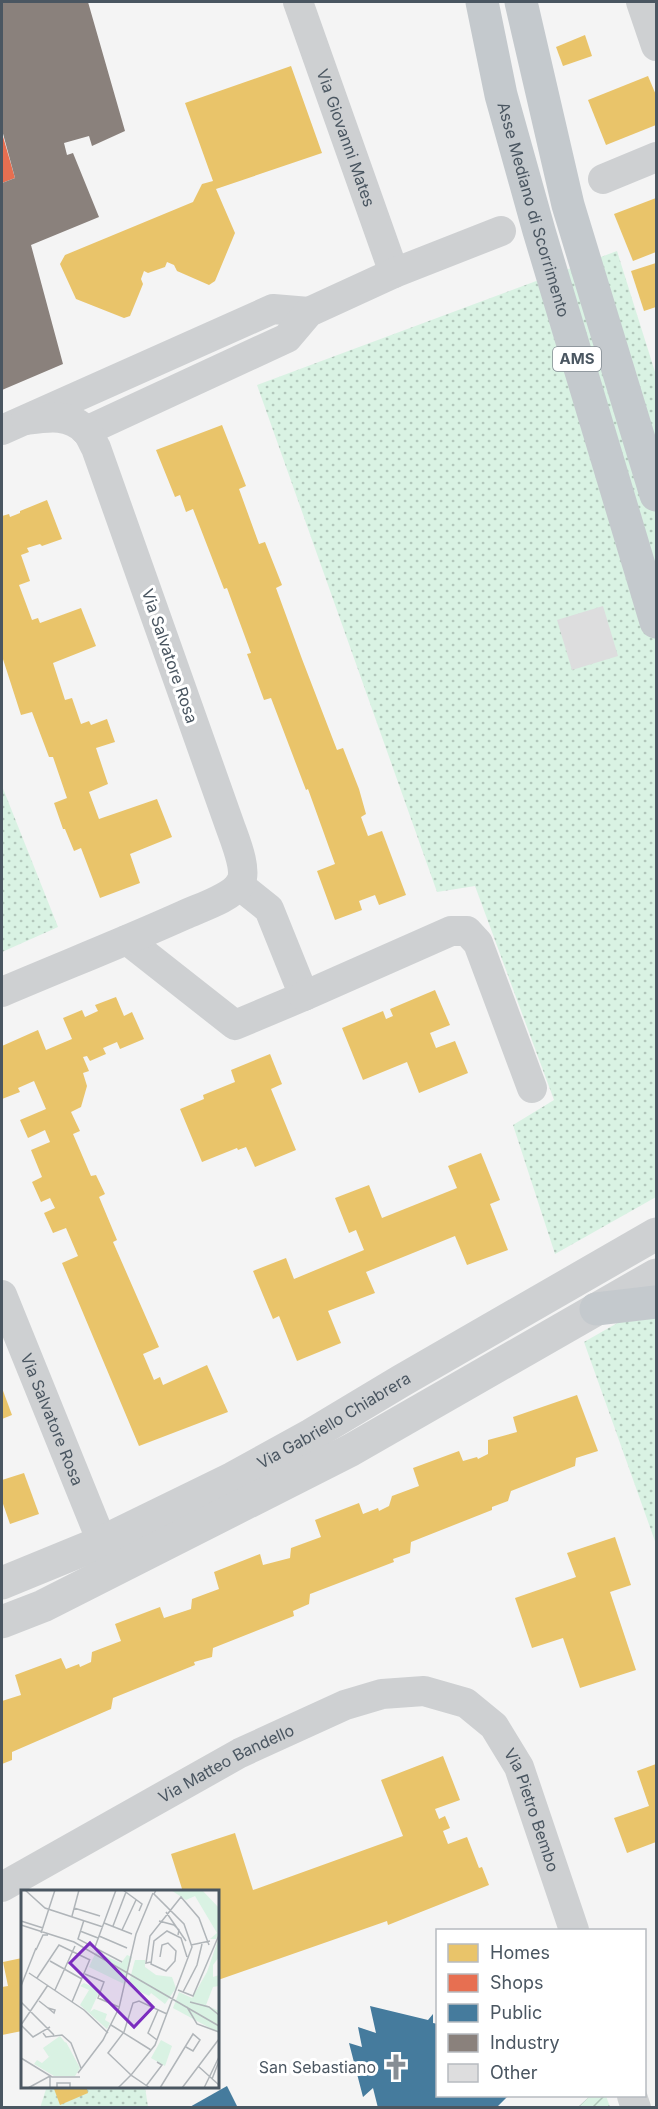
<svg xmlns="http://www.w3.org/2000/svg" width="658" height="2109" font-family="Inter,sans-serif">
	<defs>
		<pattern id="grass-dots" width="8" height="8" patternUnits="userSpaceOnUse" patternTransform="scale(1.5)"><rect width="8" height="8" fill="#d9f2e3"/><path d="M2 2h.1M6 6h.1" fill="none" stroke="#b2c7bb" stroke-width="1.8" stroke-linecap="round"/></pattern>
		<pattern id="garden-furrows" width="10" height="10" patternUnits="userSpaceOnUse" patternTransform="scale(1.5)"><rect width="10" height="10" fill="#d9f2e3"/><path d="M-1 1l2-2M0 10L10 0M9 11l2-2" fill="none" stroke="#b2c7bb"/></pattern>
	</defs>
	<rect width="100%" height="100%" fill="#f4f4f4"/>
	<g fill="url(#grass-dots)">
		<polygon points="617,251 656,375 656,1197 555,1254 513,1125 554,1100 475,886 437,892 257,385"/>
		<polygon points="2,786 58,927 2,952"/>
		<polygon points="656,1301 656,1544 584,1342"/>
		<polygon points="47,2086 145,2087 148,2107 40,2108"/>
	</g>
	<polygon fill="url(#garden-furrows)" points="590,2096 606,2096 610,2107 578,2107"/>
	<g fill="#e9c46a">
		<polygon points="585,35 592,56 563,66 556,47"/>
		<polygon points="291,66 322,153 216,189 235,233 215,281 209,285 177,271 174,265 167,262 165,267 148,273 144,271 141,279 143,284 130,316 124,318 76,299 60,264 65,255 193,202 202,184 213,181 185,103"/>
		<polygon points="648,76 656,95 656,125 606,145 588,100"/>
		<polygon points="656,198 656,252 633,261 614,214"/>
		<polygon points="656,263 656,307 644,311 631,271"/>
		<polygon points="222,425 246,486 239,489 259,544 265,542 282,585 276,588 302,659 337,750 343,748 359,789 366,814 361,817 368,836 382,831 406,895 379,905 375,895 359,901 362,910 335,920 317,871 335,864 308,789 306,790 271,698 264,700 247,654 251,653 227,588 224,589 193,509 186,512 180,495 175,497 156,450"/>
		<polygon points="47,500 62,539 42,546 40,544 27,548 29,552 21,555 30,581 19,585 32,620 38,618 40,623 81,608 96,646 53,663 65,700 72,698 81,724 89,721 91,725 107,719 115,742 96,748 108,784 89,792 99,819 157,799 172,837 130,854 140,883 100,898 81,848 74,851 65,829 63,829 54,803 67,798 53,757 49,757 32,712 21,715 2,656 2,516 9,514 10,517 20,513 20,511"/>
		<polygon points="435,990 450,1025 430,1033 436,1048 455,1041 468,1073 419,1093 407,1062 363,1080 342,1028 383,1011 386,1019 393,1016 390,1009"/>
		<polygon points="116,997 124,1016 132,1012 144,1039 120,1049 117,1042 103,1048 106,1054 90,1061 87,1056 83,1057 89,1071 83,1073 87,1086 81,1107 71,1112 80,1131 73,1134 91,1176 96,1175 105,1194 99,1197 117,1240 113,1242 159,1347 143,1354 154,1380 160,1377 163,1385 207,1365 228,1412 139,1446 62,1263 78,1256 66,1228 53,1233 44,1213 55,1208 50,1198 41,1202 32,1182 42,1177 31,1150 50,1142 45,1130 28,1138 20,1120 46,1109 34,1081 18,1088 20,1092 2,1099 2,1046 38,1030 46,1050 72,1039 63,1018 82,1010 85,1017 98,1011 95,1005"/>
		<polygon points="270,1054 282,1084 271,1089 296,1150 255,1167 246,1147 238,1150 237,1148 202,1162 180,1109 204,1099 203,1095 235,1082 231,1070"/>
		<polygon points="481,1153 500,1200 490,1204 508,1250 467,1265 455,1236 366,1272 375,1293 328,1311 341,1343 297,1361 279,1316 273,1319 253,1271 286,1258 294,1279 364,1250 356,1230 349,1233 335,1198 369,1185 382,1218 457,1188 448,1166"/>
		<polygon points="2,1388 12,1415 2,1419"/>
		<polygon points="577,1395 598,1451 576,1458 575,1466 511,1491 508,1501 492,1507 492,1510 411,1542 410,1553 393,1559 394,1562 310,1594 309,1604 293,1611 294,1616 213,1648 212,1657 194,1662 195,1665 113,1698 111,1709 12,1752 12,1760 2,1764 2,1701 21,1695 15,1675 61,1658 66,1669 79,1664 80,1667 91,1662 92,1652 121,1641 115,1624 160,1607 164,1618 191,1609 192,1599 219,1589 214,1572 260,1554 263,1565 290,1558 291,1548 321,1537 315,1520 359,1503 363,1514 378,1508 379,1511 389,1506 392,1496 419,1486 413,1468 459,1451 463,1461 477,1457 478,1459 488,1454 488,1440 517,1432 513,1417"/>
		<polygon points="24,1473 39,1514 10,1524 2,1501 2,1480"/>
		<polygon points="615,1537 631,1585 610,1592 636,1670 580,1688 563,1638 532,1648 515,1598 576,1577 567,1553"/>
		<polygon points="443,1756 460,1800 435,1809 439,1819 445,1816 450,1828 443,1831 448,1844 467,1837 479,1868 482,1867 489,1885 388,1925 387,1921 218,1980 218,1916 220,1916 218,1909 218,1892 183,1892 171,1854 235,1833 253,1890 403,1836 381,1780"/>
		<polygon points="656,1764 656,1842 627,1853 614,1818 649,1806 637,1771"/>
		<polygon points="22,1958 22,2015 20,2015 22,2031 2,2035 2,1987 8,1986 3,1962"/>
		<polygon points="53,2086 86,2086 88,2093 60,2105"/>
	</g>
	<polygon fill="#e76f51" points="2,133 15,178 2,183"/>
	<g fill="#457b9d">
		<polygon points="370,2006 428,2020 433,2014 433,2023 438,2024 438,2096 508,2096 496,2108 378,2108 373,2088 363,2097 349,2043 362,2047 358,2027 376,2033"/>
		<polygon points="227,2086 238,2108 188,2108"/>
	</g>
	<polygon fill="#8a817c" points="2,2 88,2 125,131 92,146 89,136 64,143 67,155 73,153 99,217 31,245 63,364 2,390 2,183 15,178 2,130"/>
	<polygon fill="#ddddde" points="603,606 618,656 572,670 557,620"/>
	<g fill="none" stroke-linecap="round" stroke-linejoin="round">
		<g stroke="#ced0d2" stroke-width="30">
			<path id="s1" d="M298 2 394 273"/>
			<polyline points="641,2 656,46"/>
			<polyline points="603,179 656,157"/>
			<polyline points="2,430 273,309 309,312"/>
			<polyline points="86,431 287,338 309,312 394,273 501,231"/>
			<polyline points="127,940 235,1025 304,996 269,909 239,885"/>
			<path d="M2 992C63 966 124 942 184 915 199 908 231 898 240 884 248 871 235 840 230 826L96 448C93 443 90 435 86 431 70 413 47 417 26 420"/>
			<polyline points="304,996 451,931 467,931 478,943 532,1088"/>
			<path id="s2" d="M2 1295 102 1542"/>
			<path id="s3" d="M2 1887 240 1753 345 1705 382 1694 424 1691 466 1703 494 1726 519 1767 574 1930"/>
			<polyline points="632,2096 636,2108"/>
		</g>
		<g stroke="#ced0d2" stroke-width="33">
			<path id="s4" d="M2 1583 102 1542 233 1478 311 1435 401 1381 656 1234"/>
			<polyline points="2,1622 43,1606 351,1450 656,1275"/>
		</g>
		<g stroke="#c4c9cd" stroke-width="33">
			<path id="s5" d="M482 2 501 95 539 231 656 622"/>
			<polyline points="521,2 568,205 656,495"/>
			<polyline points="596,1309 656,1302"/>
		</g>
	</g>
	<defs>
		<g id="church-bare" transform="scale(2.07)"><path d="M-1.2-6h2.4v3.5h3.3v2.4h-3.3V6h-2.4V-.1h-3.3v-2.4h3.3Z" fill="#868d94" stroke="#fff" stroke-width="2.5" paint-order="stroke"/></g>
	</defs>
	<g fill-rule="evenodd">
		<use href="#church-bare" x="396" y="2067"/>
	</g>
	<g text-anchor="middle" stroke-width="6" stroke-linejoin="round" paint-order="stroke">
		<rect fill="#fff" stroke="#808990" stroke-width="1.5" x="553" y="347" width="48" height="24" rx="4.5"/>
		<g font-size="15" font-weight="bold" fill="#4a5661">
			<text x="577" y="364">AMS</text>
		</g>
		<g font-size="16" fill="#4a5661" stroke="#fff">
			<text dy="6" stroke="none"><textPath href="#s1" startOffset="144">Via Giovanni Mates</textPath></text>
			<text dy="6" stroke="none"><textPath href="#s5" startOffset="214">Asse Mediano di Scorrimento</textPath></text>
			<text transform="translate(170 656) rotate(71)" y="6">Via Salvatore Rosa</text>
			<text dy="6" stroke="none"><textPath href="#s2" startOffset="134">Via Salvatore Rosa</textPath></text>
			<text dy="6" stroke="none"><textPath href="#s4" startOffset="370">Via Gabriello Chiabrera</textPath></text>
			<text dy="6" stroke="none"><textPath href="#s3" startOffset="256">Via Matteo Bandello</textPath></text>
			<text dy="6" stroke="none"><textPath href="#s3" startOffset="642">Via Pietro Bembo</textPath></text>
		</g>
		<g font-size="16" fill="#4a5661" stroke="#fff" text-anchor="end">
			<text x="376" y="2073">San Sebastiano</text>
		</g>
	</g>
	<g transform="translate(21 1890)">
		<rect width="198" height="198" fill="#f4f4f4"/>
		<path d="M150 0H181L198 18V44L195 49H189L196 43 174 6 165 10ZM198 47V67L192 75V87L198 85V96L192 97 185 115 198 121V143L152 118 158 102 171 108 186 82ZM75 62 100 73 106 65 111 67 103 94 68 77ZM114 70H124V77L135 85 151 87 155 98 144 114 130 103 128 106 107 96ZM63 93 79 100 69 122 73 119 86 124 84 130 89 133 86 139 59 115 68 100 59 96ZM45 152 59 178 54 186H33L13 174 16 170 21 173Z" fill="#d9f2e3"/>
		<path d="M39 146 46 155 28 167 22 158ZM140 150 151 156 144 176 130 168Z" fill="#d9f2e3"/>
		<path fill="none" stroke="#b0b5b9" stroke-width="1.5" d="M4 0 24 18 82 37M102 0 121 14 118 21M53 18 79 26M145 22 165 51M51 26 58 0M63 30 57 49 101 72M0 31 22 38M138 31 153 35 158 40 157 45M83 33 111 44M0 35 53 52 198 136M92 36 105 2M101 40 115 10M59 41 77 48M20 43 34 0M78 46 106 58M170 55 189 51M74 57 95 0M15 60 22 45H27M139 67 141 55 147 53 155 61 154 71 145 81 130 74 133 51 146 41 160 48 166 67M29 71 61 89M130 72 125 73 129 46 160 7 178 28 188 55M8 83 63 120 87 143M64 84 83 92 77 108 98 117M16 88 38 55 69 70M0 96 15 58M34 100 54 56M157 100 172 106 198 45M162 102 176 75 181 54M18 111 27 118 33 123 34 120 27 118M0 112 33 145M51 112 69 69M169 112 188 117 198 125M166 117 176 134 198 142M0 135 27 95M0 135 12 147 29 137M90 135 130 160M22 143 25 147 41 145 50 153 60 178M136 150 127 143 137 120M0 168 31 187H59M177 176 198 195M57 183 82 150 98 118 115 44 132 3M110 185 87 163 103 142 112 113 118 111 146 124M191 189 198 171M125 196 141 175 136 172M7 198 29 186V198M36 198V193H49V198M97 198 110 185M129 198 110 185 134 155 171 57 163 34 133 4 135 0M139 198 172 144 179 150 172 161 165 157M161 198 198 149M183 198 198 167"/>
		<path fill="#7b2cbf" fill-opacity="0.15" stroke="#7b2cbf" stroke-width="3" d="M69 53 132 117 113 137 49 73Z"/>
		<rect width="198" height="198" fill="none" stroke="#4a5661" stroke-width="3"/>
	</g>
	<rect width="658" height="2109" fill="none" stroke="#4a5661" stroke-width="6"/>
	<rect x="436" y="1929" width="210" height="168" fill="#ffffff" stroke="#b7bbc0" stroke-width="1.5"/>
	<rect x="448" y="1944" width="30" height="18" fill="#e9c46a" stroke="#b7bbc0" stroke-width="1.5"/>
	<text x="490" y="1959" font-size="18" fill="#4a5661">Homes</text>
	<rect x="448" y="1974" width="30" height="18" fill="#e76f51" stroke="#b7bbc0" stroke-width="1.5"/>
	<text x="490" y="1989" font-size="18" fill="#4a5661">Shops</text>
	<rect x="448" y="2004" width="30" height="18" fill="#457b9d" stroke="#b7bbc0" stroke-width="1.5"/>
	<text x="490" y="2019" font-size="18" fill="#4a5661">Public</text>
	<rect x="448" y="2034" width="30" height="18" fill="#8a817c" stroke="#b7bbc0" stroke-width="1.5"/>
	<text x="490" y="2049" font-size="18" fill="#4a5661">Industry</text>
	<rect x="448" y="2064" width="30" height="18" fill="#ddddde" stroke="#b7bbc0" stroke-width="1.5"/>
	<text x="490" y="2079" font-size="18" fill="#4a5661">Other</text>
</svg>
